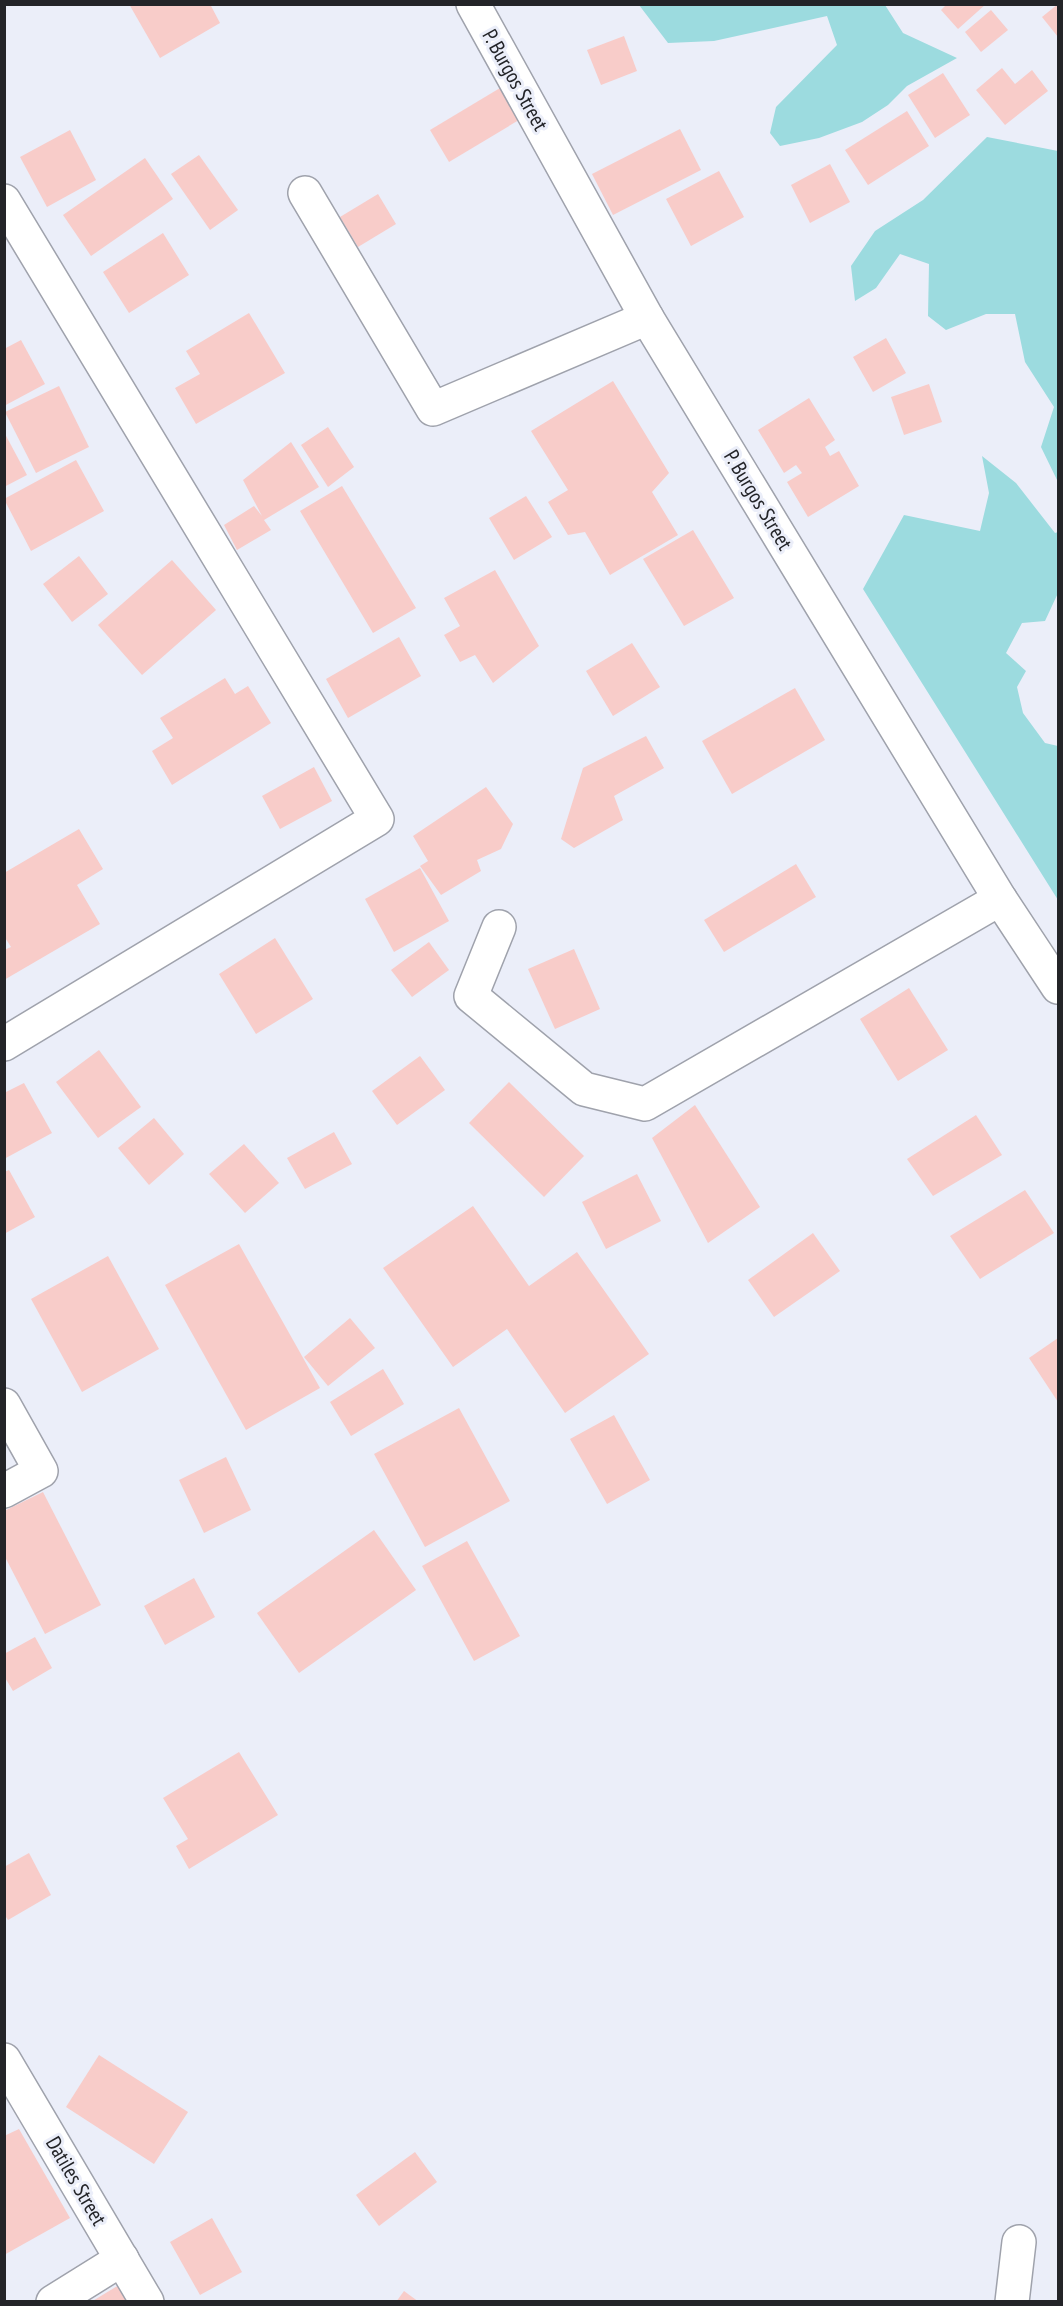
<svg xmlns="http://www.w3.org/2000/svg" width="1063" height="2306" font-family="'PT Sans Narrow',sans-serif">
	<rect width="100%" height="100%" fill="#ebeef9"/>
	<g fill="#9cdbdf">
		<polygon points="639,5 885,5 903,33 957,58 907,86 888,105 862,122 819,138 780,146 770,133 776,107 837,45 827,16 714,41 668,43"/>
		<polygon points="987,137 1058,151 1058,482 1041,447 1054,407 1025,362 1015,314 986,314 946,330 928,316 929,264 900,254 876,288 855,301 851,266 875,231 923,200"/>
		<polygon points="982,456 1016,483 1055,533 1058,532 1058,593 1045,621 1022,623 1006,653 1026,671 1017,687 1023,713 1045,743 1058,746 1058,900 863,589 904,515 980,531 989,493"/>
	</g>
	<g fill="#f8ccc9">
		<polygon points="129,4 210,4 220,23 160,58"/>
		<polygon points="947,4 986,4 958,29 941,10"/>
		<polygon points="1058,4 1058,37 1042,17"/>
		<polygon points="991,10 1008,30 981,52 965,32"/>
		<polygon points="624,36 637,71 601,85 587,50"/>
		<polygon points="1002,68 1015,84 1032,70 1048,91 1005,125 976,90"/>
		<polygon points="943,73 970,115 935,138 908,95"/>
		<polygon points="505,85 524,117 449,162 430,130"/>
		<polygon points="907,111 929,146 868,185 845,150"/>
		<polygon points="680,129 701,170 613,215 592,174"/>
		<polygon points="70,130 96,180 47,207 20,157"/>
		<polygon points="199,155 238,210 210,230 171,174"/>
		<polygon points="145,158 173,199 91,256 63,215"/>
		<polygon points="830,164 850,202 810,223 791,185"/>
		<polygon points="719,171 744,217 691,246 666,199"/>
		<polygon points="378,194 396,224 358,247 340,217"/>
		<polygon points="163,233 189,275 129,313 103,272"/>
		<polygon points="249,313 285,373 196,424 175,388 200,374 186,351"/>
		<polygon points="886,338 906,373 873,392 853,357"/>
		<polygon points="21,340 45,384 4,406 4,349"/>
		<polygon points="613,381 669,473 652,492 678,535 610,575 585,532 568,535 548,502 568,490 531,431"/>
		<polygon points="929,384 942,422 904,435 891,397"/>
		<polygon points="59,386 89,447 36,473 5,412"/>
		<polygon points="809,398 835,440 825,447 830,456 839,451 859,486 808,517 787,482 802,473 796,465 784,473 758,430"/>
		<polygon points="328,427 354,467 328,487 301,445"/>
		<polygon points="4,432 27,475 4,487"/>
		<polygon points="291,442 319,487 264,520 271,530 237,550 224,525 254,506 262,516 243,480"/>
		<polygon points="76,460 104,511 31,551 4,499"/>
		<polygon points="342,486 416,608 373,633 300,511"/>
		<polygon points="526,496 552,537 514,560 489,518"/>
		<polygon points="693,530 734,598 684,626 643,559"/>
		<polygon points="79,556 108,594 72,622 43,584"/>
		<polygon points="172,560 216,610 142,675 98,625"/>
		<polygon points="495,570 539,646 493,683 475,655 460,662 444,635 460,626 444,598"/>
		<polygon points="399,637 421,676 348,718 326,679"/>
		<polygon points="632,643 660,687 613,716 586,671"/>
		<polygon points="225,678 235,694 248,686 271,723 172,785 152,751 173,738 160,718"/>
		<polygon points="795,688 825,740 732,794 702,741"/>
		<polygon points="646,736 664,768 614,796 623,820 574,848 561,839 583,768"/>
		<polygon points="314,767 332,801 280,829 262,796"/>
		<polygon points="486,787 513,824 501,849 477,860 481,871 441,895 420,866 428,861 413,836"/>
		<polygon points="79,829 103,869 77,885 100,924 4,980 4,950 11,947 4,936 4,873"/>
		<polygon points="796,864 816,897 724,952 704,920"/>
		<polygon points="420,868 449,921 394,952 365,899"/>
		<polygon points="275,938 313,999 256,1034 219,974"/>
		<polygon points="429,942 449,970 412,997 391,970"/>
		<polygon points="574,949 600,1009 555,1029 528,969"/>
		<polygon points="909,988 948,1050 898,1081 860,1019"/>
		<polygon points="99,1050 141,1107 98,1138 56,1082"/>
		<polygon points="420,1056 445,1090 397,1125 372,1091"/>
		<polygon points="509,1082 584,1156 544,1197 469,1123"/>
		<polygon points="24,1083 52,1133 4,1159 4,1093"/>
		<polygon points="695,1105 760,1207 708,1243 652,1138"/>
		<polygon points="976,1115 1002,1155 933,1196 907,1159"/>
		<polygon points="154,1118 184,1154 149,1185 118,1148"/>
		<polygon points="334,1132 352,1164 305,1189 287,1158"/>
		<polygon points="244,1144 279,1183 245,1213 209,1174"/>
		<polygon points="9,1170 35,1217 4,1234 4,1172"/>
		<polygon points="637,1174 661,1221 606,1249 582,1202"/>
		<polygon points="1025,1190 1054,1233 980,1279 950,1236"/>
		<polygon points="473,1206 529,1286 577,1252 649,1354 565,1413 507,1329 453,1367 383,1268"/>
		<polygon points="813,1233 840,1271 774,1317 748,1280"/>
		<polygon points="239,1244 320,1388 246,1430 165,1285"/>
		<polygon points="108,1256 159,1349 82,1392 31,1299"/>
		<polygon points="350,1318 375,1348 328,1386 304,1357"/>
		<polygon points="1058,1338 1058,1402 1029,1358"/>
		<polygon points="383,1369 404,1404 351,1436 330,1402"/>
		<polygon points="459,1408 510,1501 425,1547 374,1454"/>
		<polygon points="614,1415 650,1480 607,1504 570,1439"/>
		<polygon points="226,1457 251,1510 204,1533 179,1480"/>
		<polygon points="43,1492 101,1605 45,1634 4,1555 4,1511"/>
		<polygon points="374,1530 416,1590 299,1673 257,1613"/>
		<polygon points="467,1541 520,1636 474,1661 422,1566"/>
		<polygon points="194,1578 215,1617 165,1645 144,1606"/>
		<polygon points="35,1637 52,1668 13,1691 4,1676 4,1654"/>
		<polygon points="239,1752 278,1815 189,1869 176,1846 188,1839 163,1798"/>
		<polygon points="29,1853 51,1895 8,1920 4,1914 4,1867"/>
		<polygon points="99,2055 188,2112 154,2164 66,2107"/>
		<polygon points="19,2129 70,2218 4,2255 4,2136"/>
		<polygon points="415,2152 437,2182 379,2226 356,2195"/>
		<polygon points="212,2218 242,2272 200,2295 170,2242"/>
		<polygon points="119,2285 128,2302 91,2302"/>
		<polygon points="404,2291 419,2302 396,2302"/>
	</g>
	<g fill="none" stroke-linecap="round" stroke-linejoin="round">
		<g stroke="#9fa2ac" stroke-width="36">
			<g id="minor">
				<polyline points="305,193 433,409 647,318"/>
				<polyline points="4,201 377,819 4,1044"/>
				<polyline points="499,927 471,996 584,1089 645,1104 1000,899"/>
				<polyline points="4,1405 41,1471 4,1491"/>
				<polyline points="4,2060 147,2302"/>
				<polyline points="53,2302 122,2259"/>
				<polyline points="1012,2302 1019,2242"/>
			</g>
		</g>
		<g stroke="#9fa2ac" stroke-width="36">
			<polyline id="secondary" points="473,4 647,318 1000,899 1058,987"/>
		</g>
		<use href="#minor" stroke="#fff" stroke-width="33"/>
		<use href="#secondary" stroke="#fff" stroke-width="33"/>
	</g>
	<g text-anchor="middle" stroke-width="6" stroke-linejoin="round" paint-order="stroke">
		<g font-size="21" fill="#232428" stroke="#ebeef9">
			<text transform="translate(515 80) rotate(61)" y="7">P. Burgos Street</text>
			<text transform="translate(758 500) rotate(59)" y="7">P. Burgos Street</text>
			<text transform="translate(76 2181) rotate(60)" y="7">Datiles Street</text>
		</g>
	</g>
	<rect width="1063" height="2306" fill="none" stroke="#232428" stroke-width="12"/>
</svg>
